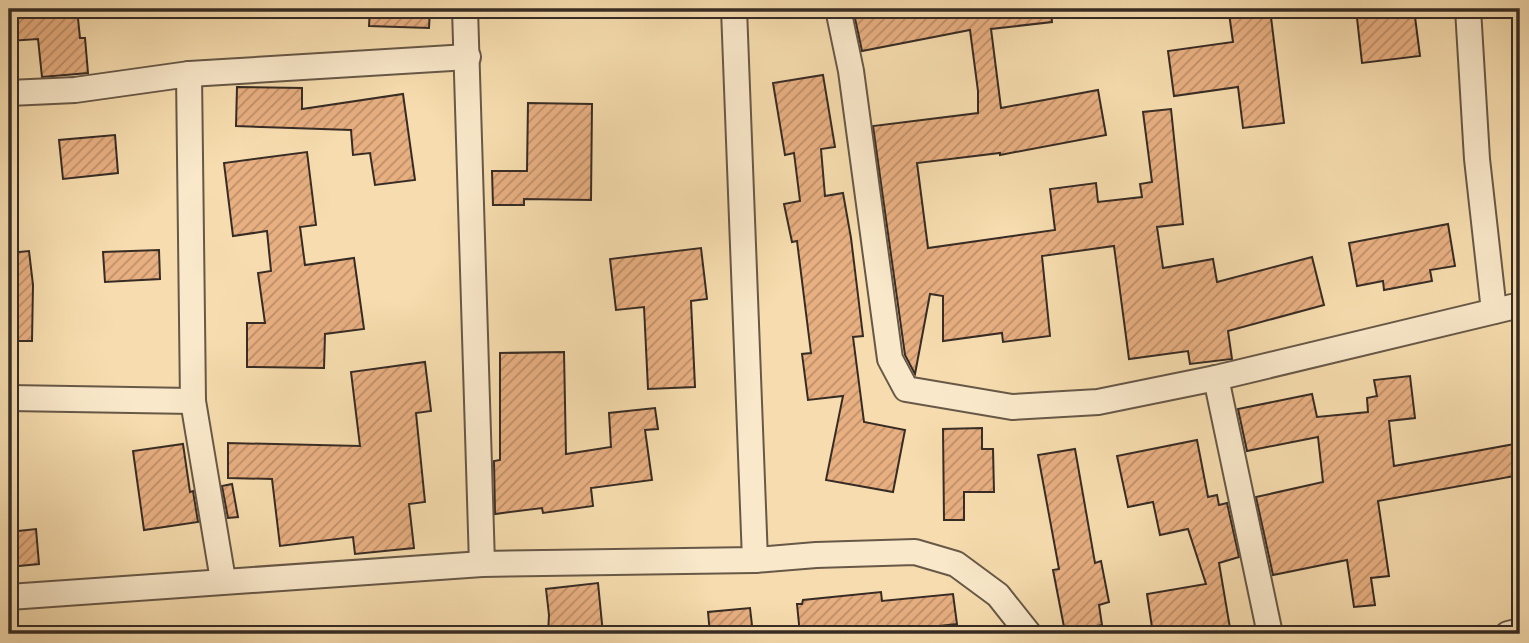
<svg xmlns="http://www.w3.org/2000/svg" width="1529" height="643" font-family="Alegreya,serif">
	<defs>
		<pattern id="building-hatch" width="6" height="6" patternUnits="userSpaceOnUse" patternTransform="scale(1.75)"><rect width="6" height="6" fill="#e8af81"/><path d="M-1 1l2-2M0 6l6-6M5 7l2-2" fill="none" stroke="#bd8f69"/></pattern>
	</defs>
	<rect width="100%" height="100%" fill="#f6dcae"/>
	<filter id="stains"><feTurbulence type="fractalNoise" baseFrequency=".00286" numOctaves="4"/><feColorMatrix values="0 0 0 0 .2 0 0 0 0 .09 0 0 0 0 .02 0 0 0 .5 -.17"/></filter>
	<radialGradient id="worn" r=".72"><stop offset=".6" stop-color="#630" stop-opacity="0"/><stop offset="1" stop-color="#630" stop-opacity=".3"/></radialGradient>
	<g fill="url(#building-hatch)" stroke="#372c25" stroke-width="2">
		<polygon points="9,9 77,9 80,38 85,38 88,73 42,77 38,39 9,41"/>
		<polygon points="370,9 430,9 429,28 369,26"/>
		<polygon points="853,9 1051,9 1052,22 991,29 1001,108 1098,90 1106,135 1000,155 1000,153 917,163 928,248 1055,230 1050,189 1096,183 1098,202 1142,197 1140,184 1152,182 1143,112 1171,109 1183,224 1157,227 1163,268 1213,259 1217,282 1312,257 1324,305 1228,331 1232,359 1190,364 1188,351 1129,359 1114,246 1042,256 1050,336 1003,342 1002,333 943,341 943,296 930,294 915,374 905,355 873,126 978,113 978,91 970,30 862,51"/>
		<polygon points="1260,9 1270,9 1284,123 1243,128 1238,87 1174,96 1168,51 1233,42 1229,13"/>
		<polygon points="1356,9 1414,9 1420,56 1362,63"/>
		<polygon points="823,75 835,147 821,149 825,196 843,193 851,238 863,336 853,337 864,422 905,430 893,492 826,480 843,396 808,400 802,354 811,353 797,241 792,242 784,204 800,201 794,153 785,155 773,83"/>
		<polygon points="237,87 302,88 302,109 403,94 415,180 375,185 370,153 353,155 351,130 236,126"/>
		<polygon points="528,103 592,104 591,200 524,199 524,205 493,205 492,171 527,171"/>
		<polygon points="115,135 118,173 63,179 59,140"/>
		<polygon points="307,152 316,225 300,227 305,265 354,258 364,329 325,334 324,368 247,367 247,323 265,323 258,273 271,271 267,231 233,236 224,163"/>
		<polygon points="1448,224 1455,266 1430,270 1432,281 1384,290 1383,281 1357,286 1349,243"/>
		<polygon points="701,248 707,299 691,301 695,387 648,389 644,307 616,310 610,259"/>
		<polygon points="159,250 160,279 105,282 103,252"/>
		<polygon points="29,251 33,285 32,341 9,341 9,253"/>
		<polygon points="564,352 566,454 611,447 609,413 655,408 658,429 645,430 652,480 591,488 593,506 543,513 542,508 495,514 494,461 500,460 500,353"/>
		<polygon points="425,362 431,411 416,413 425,502 409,504 414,548 355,554 353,537 280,546 272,479 228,478 228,443 360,446 351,372"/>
		<polygon points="1410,376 1415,418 1389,421 1394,466 1520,443 1520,475 1378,501 1389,576 1371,578 1375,605 1354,607 1347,560 1273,575 1256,497 1323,482 1318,437 1247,451 1238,409 1312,394 1317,417 1368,412 1367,398 1377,396 1374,380"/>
		<polygon points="982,428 982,449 993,449 994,492 964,492 964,520 944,520 943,429"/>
		<polygon points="1197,440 1208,497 1217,495 1219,505 1227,503 1239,557 1219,563 1231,634 1153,634 1147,594 1206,584 1188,529 1160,535 1153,502 1128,507 1117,456"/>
		<polygon points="183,444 190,492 193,491 198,522 144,530 133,451"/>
		<polygon points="1075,449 1095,563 1101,561 1109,602 1099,605 1102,625 1065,632 1053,570 1059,569 1038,455"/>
		<polygon points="232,484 238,517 228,518 222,486"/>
		<polygon points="36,529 39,564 9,567 9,532"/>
		<polygon points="598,583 603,634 548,634 549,615 546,589"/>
		<polygon points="881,592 882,601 953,594 957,624 931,627 932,634 800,634 797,604 802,604 803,600"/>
		<polygon points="750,608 753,634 710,634 708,612"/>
	</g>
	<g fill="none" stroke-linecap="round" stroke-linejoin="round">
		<g stroke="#675847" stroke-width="28">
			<g id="minor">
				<polyline points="465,9 482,564"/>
				<polyline points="734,9 755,560"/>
				<polyline points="838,9 851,71 890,359 906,389 1012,407 1098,402 1216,378 1520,305"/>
				<polyline points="1468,9 1477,159 1494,311"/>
				<polyline points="189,74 193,401 223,580"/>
				<polyline points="9,93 75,90 189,74 468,57"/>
				<polyline points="1216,378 1270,634"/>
				<polyline points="9,398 193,401"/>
				<polyline points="9,597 482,564 755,560 816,555 915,552 956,564 998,595 1029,634"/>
				<polyline points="1508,634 1520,631"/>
			</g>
		</g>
		<use href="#minor" stroke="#f9e8ca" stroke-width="24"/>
	</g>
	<rect width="1529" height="643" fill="none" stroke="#f6dcae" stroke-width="35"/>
	<rect x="10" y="10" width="1508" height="622" fill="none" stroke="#372c25" stroke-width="3.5"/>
	<rect x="18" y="18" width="1494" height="608" fill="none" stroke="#372c25" stroke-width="2"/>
	<rect width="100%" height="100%" filter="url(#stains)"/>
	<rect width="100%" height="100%" fill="url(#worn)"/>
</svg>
